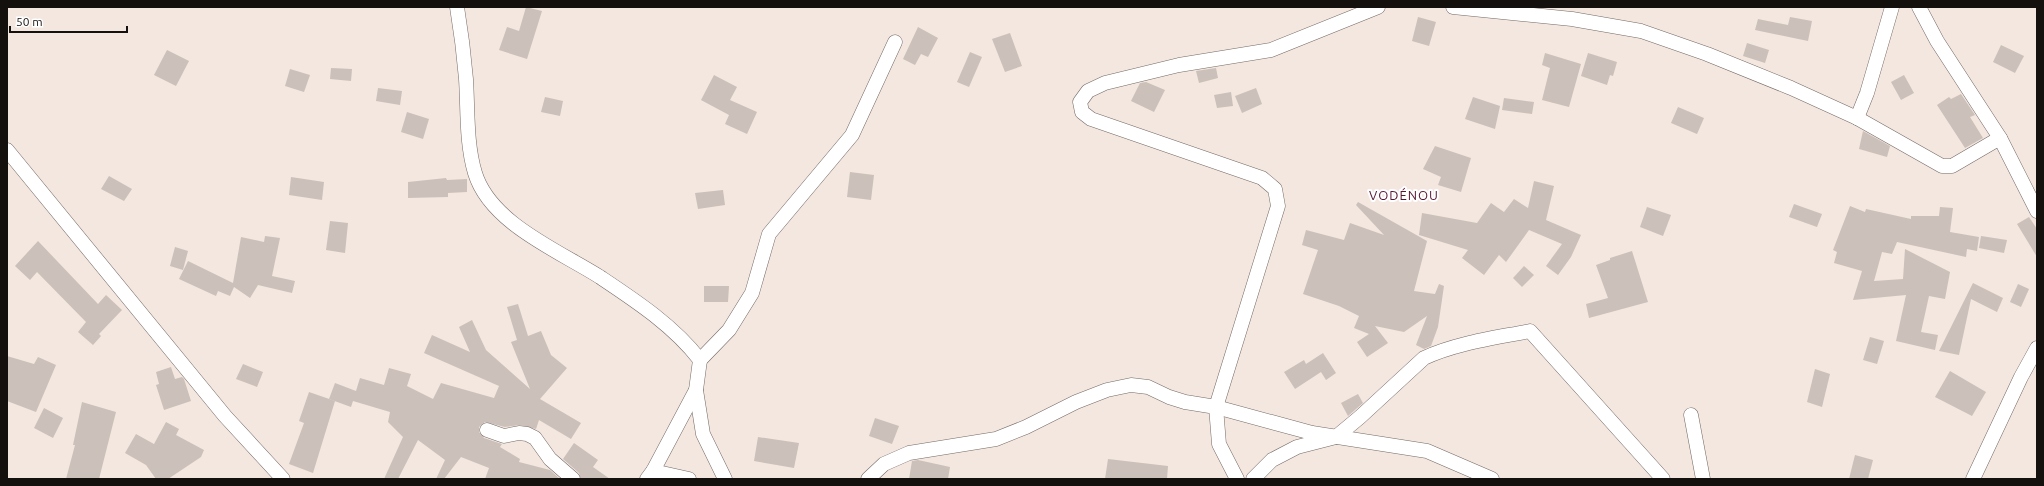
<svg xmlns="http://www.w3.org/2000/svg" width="2044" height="486" font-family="Ubuntu,sans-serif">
	<rect width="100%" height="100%" fill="#f3e7e0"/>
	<g fill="#ccc0ba">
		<polygon points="526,7 542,11 527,59 499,50 507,27 519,31"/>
		<polygon points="1418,17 1436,22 1429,46 1412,41"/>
		<polygon points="1790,17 1812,21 1808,41 1755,30 1758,19 1788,25"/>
		<polygon points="918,27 938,38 928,57 921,54 915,65 903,59"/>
		<polygon points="1010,33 1022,66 1005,72 992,39"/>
		<polygon points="1747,43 1769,50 1765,63 1743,56"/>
		<polygon points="2001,45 2024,56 2015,73 1993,62"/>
		<polygon points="167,50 189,61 176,86 154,75"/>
		<polygon points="970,52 982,57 969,87 957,82"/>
		<polygon points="1545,53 1581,64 1569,107 1542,100 1550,68 1542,65"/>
		<polygon points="1588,53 1617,62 1613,76 1610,75 1607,85 1581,76"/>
		<polygon points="331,68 352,69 351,81 330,79"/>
		<polygon points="1216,68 1218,78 1199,83 1196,71"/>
		<polygon points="290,69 310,75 304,92 285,86"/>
		<polygon points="714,75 737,87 730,100 757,112 747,134 725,124 729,115 701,100"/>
		<polygon points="1904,75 1914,93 1901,100 1891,82"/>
		<polygon points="1146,82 1165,90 1154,112 1131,101 1140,83"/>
		<polygon points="378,88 402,91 400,105 376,101"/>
		<polygon points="1256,88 1262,104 1242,113 1235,96"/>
		<polygon points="1231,92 1233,106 1217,108 1214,95"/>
		<polygon points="1961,94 1975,115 1970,117 1983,138 1965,148 1937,105 1949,97 1951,99"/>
		<polygon points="545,97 563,101 560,116 541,112"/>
		<polygon points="1473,97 1500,106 1495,129 1465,119"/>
		<polygon points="1504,98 1534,102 1532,114 1502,110"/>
		<polygon points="1678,107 1704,118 1697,134 1671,123"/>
		<polygon points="407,112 429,119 423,139 401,132"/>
		<polygon points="1863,131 1890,146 1887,157 1859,149"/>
		<polygon points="1435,146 1471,158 1461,192 1438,185 1441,177 1423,169"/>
		<polygon points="850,172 874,175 871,200 847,197"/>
		<polygon points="109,176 132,189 124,201 101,189"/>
		<polygon points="291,177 324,182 322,200 289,195"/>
		<polygon points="446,178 447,180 467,179 467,192 448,193 448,197 408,198 408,182"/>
		<polygon points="1534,181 1554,186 1546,220 1581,235 1571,257 1558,275 1546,266 1562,244 1529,230 1506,262 1499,255 1484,275 1462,258 1468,250 1419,235 1422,213 1477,223 1491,203 1504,212 1514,199 1528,208"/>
		<polygon points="723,190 725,205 698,209 695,193"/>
		<polygon points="1358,202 1427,241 1414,291 1435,294 1439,284 1444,286 1438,327 1431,346 1424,349 1416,345 1427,316 1404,332 1375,326 1388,343 1367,357 1357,342 1369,334 1354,328 1359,316 1339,306 1303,294 1318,250 1302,245 1306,230 1344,240 1350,223 1384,235 1356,205"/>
		<polygon points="1794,204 1822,214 1817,227 1789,217"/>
		<polygon points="1850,206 1865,212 1866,209 1911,219 1911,216 1939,216 1940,207 1953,208 1950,232 1979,237 1977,251 1967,249 1966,257 1897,242 1892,254 1882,252 1874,281 1903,279 1905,249 1950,272 1945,299 1929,296 1921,332 1938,335 1935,350 1896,341 1906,295 1853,300 1862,271 1834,263 1837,252 1833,250"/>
		<polygon points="1647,207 1671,215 1663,236 1640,227"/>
		<polygon points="2029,217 2037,229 2037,257 2017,224"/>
		<polygon points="330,221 348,223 345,253 326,250"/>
		<polygon points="265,236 280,238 272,276 295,281 292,293 258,285 250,298 234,287 230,296 218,291 216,296 179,279 188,261 233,283 241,237 264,242"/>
		<polygon points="1981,236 2007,240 2004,253 1979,248"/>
		<polygon points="38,241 98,304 106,295 122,310 99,334 101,336 93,345 78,332 86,322 37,272 30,280 15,266"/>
		<polygon points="175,247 188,251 183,270 170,266"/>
		<polygon points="1632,251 1648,302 1589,318 1586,304 1608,298 1596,265 1610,260 1610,258"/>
		<polygon points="1524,266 1534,275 1522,287 1513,278"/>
		<polygon points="1973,283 2003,298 1997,312 1971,299 1959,355 1939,351"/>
		<polygon points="2018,284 2029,289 2021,307 2010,302"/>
		<polygon points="704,286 729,286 728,302 704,302"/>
		<polygon points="518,304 528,336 541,331 551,355 567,368 540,399 581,423 571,439 539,420 536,429 520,425 505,427 485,422 479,427 479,432 484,438 502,444 500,447 520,459 519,462 550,470 560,479 485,479 489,468 461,457 444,479 436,479 445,460 418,440 398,479 384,479 403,437 388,422 390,412 353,401 351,407 329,399 335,383 356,391 360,378 384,385 389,368 411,374 407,386 433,399 441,383 494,398 499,386 424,353 432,335 470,352 459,327 472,320 486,350 530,389 511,342 517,340 507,307"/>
		<polygon points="1870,337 1884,341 1877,364 1863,360"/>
		<polygon points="1323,353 1336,373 1326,380 1321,372 1295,389 1284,372 1304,360 1306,364"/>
		<polygon points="7,356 34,364 38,357 56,365 36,412 7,401"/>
		<polygon points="243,364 263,372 257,387 236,379"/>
		<polygon points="171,367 175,379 182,377 184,379 191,401 164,410 156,385 159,384 156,372"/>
		<polygon points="1815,369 1830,374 1822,407 1807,402"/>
		<polygon points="1950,371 1986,392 1972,416 1935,397"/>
		<polygon points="309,392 335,401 313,473 289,464 304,423 299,421"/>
		<polygon points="1358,394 1363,403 1348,416 1341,403"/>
		<polygon points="82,402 116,412 99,479 66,479 75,445 73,445"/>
		<polygon points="44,408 63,418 53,438 34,428"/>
		<polygon points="875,418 899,426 892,444 869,436"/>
		<polygon points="166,422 179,429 176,435 204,450 201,457 168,479 156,479 146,465 125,453 136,434 154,444"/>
		<polygon points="758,437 799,443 794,468 754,461"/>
		<polygon points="574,443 598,460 593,467 610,479 581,479 579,473 563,459"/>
		<polygon points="1855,455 1873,460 1868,479 1849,479"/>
		<polygon points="1108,459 1168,466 1167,479 1105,479"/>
		<polygon points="918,460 950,467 948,479 909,479 912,461"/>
	</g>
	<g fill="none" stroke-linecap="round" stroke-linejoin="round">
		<g stroke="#746964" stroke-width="15">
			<g id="street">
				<path d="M457 7C461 31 464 55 466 79 468 110 466 143 475 173 490 223 559 251 600 277 636 301 674 326 700 360L696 390 653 471 647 479"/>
				<polyline points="1453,7 1572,19 1641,31 1707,54 1791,88 1857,118 1942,166 1952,166 2000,138"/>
				<polyline points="1919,7 1937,41 2000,138 2037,211"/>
				<polyline points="1857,118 1867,93 1892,7"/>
				<polyline points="7,150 225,416 283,479"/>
				<polyline points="700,360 729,330 752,293 769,234 852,135 895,42"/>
				<polyline points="696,390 703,434 725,479"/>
				<polyline points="1691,415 1703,479"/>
				<polyline points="487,430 504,436 519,433 527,434 535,438 550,459 573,479"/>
				<polyline points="653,471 689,479"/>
				<polyline points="868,479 884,464 909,453 996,439 1026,427 1076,402 1107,390 1131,385 1148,387 1169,397 1185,402 1216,407 1312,433 1427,451 1492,479"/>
				<polyline points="1237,479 1219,444 1216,407 1278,206 1275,189 1262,178 1091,119 1082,112 1080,102 1088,91 1105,83 1179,65 1271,50 1378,7"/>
				<path d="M1253 479 1272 460 1297 447 1336 437 1360 417 1424 358C1456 343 1495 338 1530 331L1663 479"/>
				<polyline points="1973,479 2021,377 2037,348"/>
			</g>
		</g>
		<use href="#street" stroke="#fff" stroke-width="14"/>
	</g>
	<g text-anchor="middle" stroke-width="4" stroke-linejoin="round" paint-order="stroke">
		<g font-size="13" letter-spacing="1" fill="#561432" stroke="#fff">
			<text x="1404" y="200">VODÉNOU</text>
		</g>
	</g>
	<rect width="2044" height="486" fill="none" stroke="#14100e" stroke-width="16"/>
	<path d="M10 26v6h117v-6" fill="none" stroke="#14100e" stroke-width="2"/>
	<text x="16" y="26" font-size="12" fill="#14100e" stroke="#ffffff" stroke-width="3" paint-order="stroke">50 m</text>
</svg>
